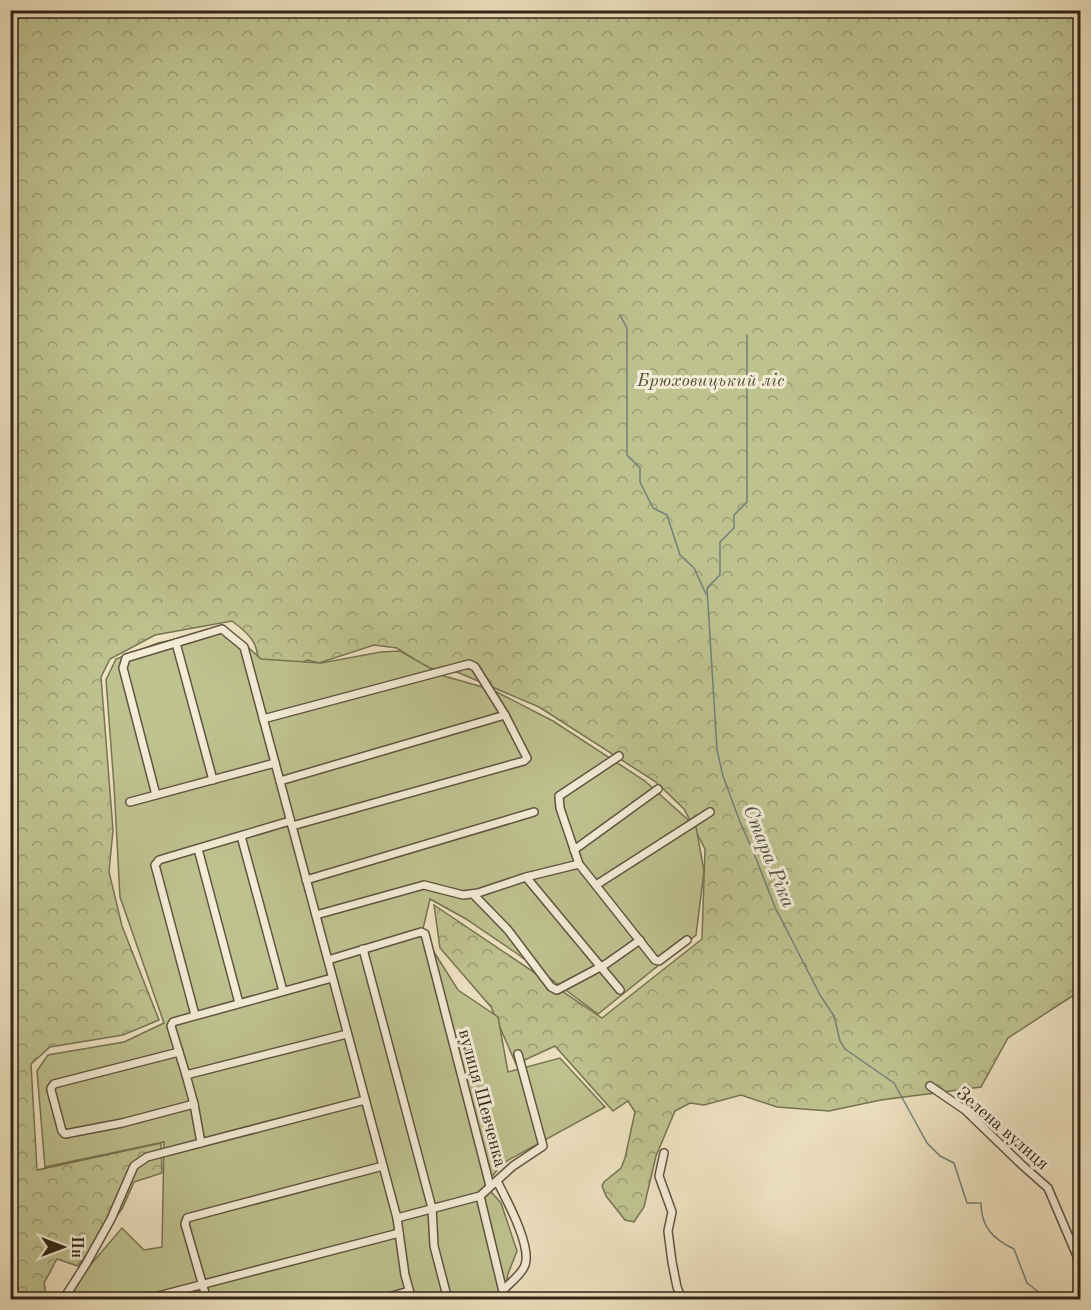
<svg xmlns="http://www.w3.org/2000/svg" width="1091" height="1310" font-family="'Old Standard TT',serif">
	<defs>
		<pattern id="forest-crowns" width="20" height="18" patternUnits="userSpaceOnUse" patternTransform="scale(1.5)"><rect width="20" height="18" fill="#bec28f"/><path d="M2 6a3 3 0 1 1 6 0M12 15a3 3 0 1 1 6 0" fill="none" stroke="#9b9d74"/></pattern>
	</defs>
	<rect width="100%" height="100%" fill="#eee2c1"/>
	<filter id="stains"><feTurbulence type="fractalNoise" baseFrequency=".00333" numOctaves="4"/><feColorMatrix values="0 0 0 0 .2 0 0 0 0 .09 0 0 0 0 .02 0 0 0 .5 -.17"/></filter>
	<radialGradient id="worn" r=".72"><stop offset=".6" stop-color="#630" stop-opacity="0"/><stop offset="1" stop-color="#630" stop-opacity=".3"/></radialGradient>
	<path fill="url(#forest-crowns)" stroke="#777452" stroke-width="1.5" d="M10 11H1080V991L1008 1038 981 1087 881 1100 829 1111 777 1107 741 1095 704 1105 690 1103 675 1111 656 1156 644 1207 634 1222 625 1220 606 1196 602 1186 604 1182 621 1168 625 1158 635 1112 628 1101 613 1111 555 1046 516 1064 491 1007 440 948 434 905 602 1018 702 939 705 849 684 809 656 782 539 707 457 672 428 668 397 648 374 645 319 663 308 660 261 677C257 646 258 640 232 621L155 635 110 659 101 677 113 830 109 872 122 926 159 1020 123 1035 50 1047 31 1064 37 1170 161 1143 162 1173 134 1182 122 1209 78 1266 57 1259 44 1283 47 1299H11Z"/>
	<polygon fill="#bec28f" stroke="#777452" stroke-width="1.5" points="227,628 261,659 321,663 381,652 400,651 444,676 493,690 553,721 645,781 696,827 704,871 696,935 598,1014 516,953 466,919 430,899 422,933 458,990 498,1017 508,1072 560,1058 605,1107 503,1163 485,1185 501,1203 517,1251 508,1274 503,1299 64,1299 75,1283 122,1228 144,1250 162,1247 164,1142 45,1167 37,1071 48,1055 124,1042 164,1023 120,897 114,786 106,680 116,659 158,643"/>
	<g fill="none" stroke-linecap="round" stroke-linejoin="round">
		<g stroke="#718079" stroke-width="1.5">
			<polyline points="620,315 627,328 627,455 640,468 640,482 653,508 667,515 680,555 694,568 706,594"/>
			<path d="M747 335V502L734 515V528L720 542V575L707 588 717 750 723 776 740 822 753 851 775 907 820 995 834 1016 840 1041 845 1049 894 1083 927 1143 940 1156 954 1163 967 1203H981C981 1227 993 1239 1014 1249L1027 1283 1049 1300"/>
		</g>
		<g stroke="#605440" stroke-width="10">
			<g id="minor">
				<polyline points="176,643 213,780"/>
				<polyline points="263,719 469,664 475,667 505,715 527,758 524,761 292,826"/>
				<polyline points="280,781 505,715"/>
				<polyline points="156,795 123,668 126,658 222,629 244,647 397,1218 405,1275 412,1300"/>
				<polyline points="130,802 275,763"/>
				<polyline points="241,836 283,991"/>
				<polyline points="198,849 239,1003"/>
				<polyline points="574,850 658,789"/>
				<polyline points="579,864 560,808 559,796 619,756"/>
				<polyline points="526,877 579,864 655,960 659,961 687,940"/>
				<polyline points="306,880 534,812"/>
				<polyline points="596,885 710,812"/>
				<polyline points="473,894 508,930 551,987 557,990 606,964 640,940"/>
				<polyline points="316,915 424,885 463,895 478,893 526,877 620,990"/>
				<polyline points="363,949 432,1208 434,1246 448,1300"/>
				<polyline points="328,960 421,932 425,934 490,1186"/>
				<polyline points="195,1015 155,865 159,860 290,821"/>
				<polyline points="179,1052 54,1084 51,1088 51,1090 62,1131 65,1134 122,1123 194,1104"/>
				<polyline points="186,1075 171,1026 173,1022 332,978"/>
				<polyline points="930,1086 965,1110 1022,1165 1048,1188 1080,1263"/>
				<polyline points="201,1143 194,1104 186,1075 347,1034"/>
				<polyline points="664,1153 659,1176 672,1212 668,1231 672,1262 677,1287 682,1300"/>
				<path d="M497 1181C506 1199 532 1246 525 1265 522 1274 510 1283 503 1290"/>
				<polyline points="480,1196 505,1300"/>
				<polyline points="397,1218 480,1196 513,1166 543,1146 518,1054"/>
				<polyline points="63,1300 86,1264 111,1219 134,1166 147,1157 365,1100"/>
				<polyline points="143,1300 399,1233"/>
				<polyline points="207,1300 185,1224 187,1218 383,1166"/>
				<polyline points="379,1300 409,1291"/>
			</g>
		</g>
		<use href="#minor" stroke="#f4ecd7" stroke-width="7"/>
	</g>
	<g text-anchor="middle" stroke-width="6" stroke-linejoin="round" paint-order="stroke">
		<g font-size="18" font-style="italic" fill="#544c34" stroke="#f4ecd7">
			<text x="711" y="386">Брюховицький ліс</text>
		</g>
		<g font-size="18" fill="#302515" stroke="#f4ecd7">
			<text transform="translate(483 1098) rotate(75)" y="6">вулиця Шевченка</text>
			<text transform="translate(1003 1128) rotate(41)" y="6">Зелена вулиця</text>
		</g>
		<g font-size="20" font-style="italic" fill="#505247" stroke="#f4ecd7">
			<text transform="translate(770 856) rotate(68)" y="7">Стара Ріка</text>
		</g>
	</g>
	<rect width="1091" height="1310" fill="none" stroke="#eee2c1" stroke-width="36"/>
	<rect x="12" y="12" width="1067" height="1286" fill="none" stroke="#302515" stroke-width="3"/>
	<rect x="18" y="18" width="1055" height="1274" fill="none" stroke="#302515" stroke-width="1.5"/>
	<g transform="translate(63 1247) rotate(90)" stroke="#f4ecd7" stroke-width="4.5" paint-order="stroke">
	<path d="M0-4.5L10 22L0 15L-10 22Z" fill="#302515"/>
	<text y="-9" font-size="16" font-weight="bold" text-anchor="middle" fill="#302515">Пн</text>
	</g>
	<rect width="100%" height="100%" filter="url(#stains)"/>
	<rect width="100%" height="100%" fill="url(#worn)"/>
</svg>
